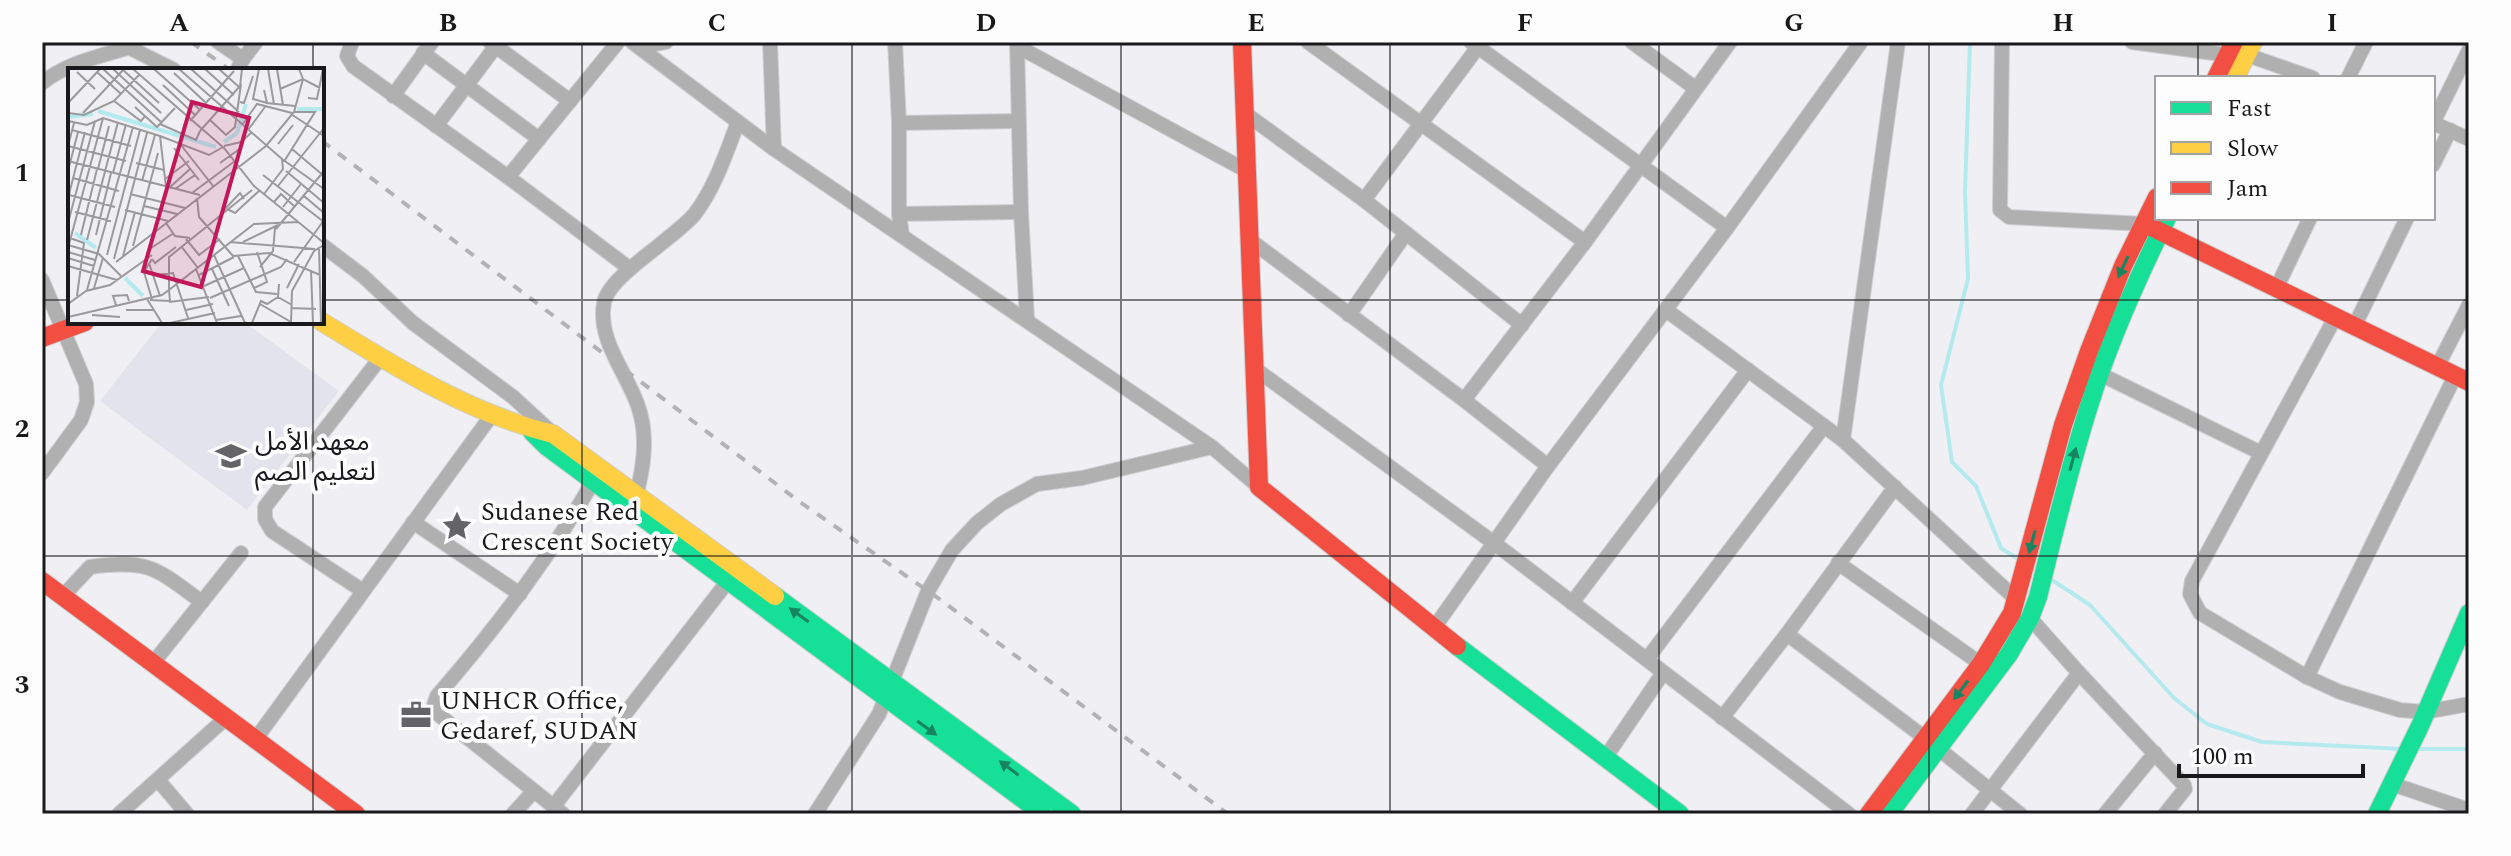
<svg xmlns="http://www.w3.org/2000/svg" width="2511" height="856" font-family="Spectral,'Noto Sans Arabic',serif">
	<rect width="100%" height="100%" fill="#f0f0f4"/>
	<polygon fill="#e2e3ec" points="162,322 244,322 339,391 247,510 100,401"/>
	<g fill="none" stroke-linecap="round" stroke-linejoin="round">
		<g stroke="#b4e9ed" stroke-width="4">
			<polyline points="1970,42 1965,192 1968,279 1941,385 1952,462 1976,486 2001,548 2021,561"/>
			<polyline points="2049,578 2090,605 2174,698 2207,724 2262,742 2403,749"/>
			<polyline points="2415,749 2469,749"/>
		</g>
		<g stroke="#ceced0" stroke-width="16">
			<g id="street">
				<polyline points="218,42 243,59"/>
				<polyline points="352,42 347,56 353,66 508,177 629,268"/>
				<polyline points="490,42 570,101"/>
				<polyline points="632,42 774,149 1212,447 1259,487"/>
				<polyline points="770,42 774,149"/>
				<polyline points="895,42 899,123 899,214 902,235"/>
				<polyline points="1017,42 1021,212 1027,319"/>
				<polyline points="1308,42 1585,242"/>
				<polyline points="1471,42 1727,228"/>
				<polyline points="1632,42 1695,88"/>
				<polyline points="1898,42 1843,440 2017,600"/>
				<polyline points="2002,42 2000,210 2009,217 2144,224"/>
				<polyline points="2132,42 2228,55"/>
				<polyline points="122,44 174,70"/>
				<polyline points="1017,46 1247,171"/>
				<polyline points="639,47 666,42"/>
				<polyline points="423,53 539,139"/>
				<polyline points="2247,55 2313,78"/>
				<polyline points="237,70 243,59 256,42"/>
				<polyline points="2348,78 2366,42"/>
				<path d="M42 83C67 63 97 57 127 48"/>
				<polyline points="393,96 432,42"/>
				<polyline points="1246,114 1364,200 1522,325"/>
				<polyline points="899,123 1018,121"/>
				<polyline points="2433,123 2469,50"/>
				<polyline points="2433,123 2469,139"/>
				<polyline points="436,126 496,46"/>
				<polyline points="2433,165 2450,130"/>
				<polyline points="508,177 618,42"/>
				<polyline points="1364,200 1478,47"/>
				<polyline points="899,214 1021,212"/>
				<polyline points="1250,240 1464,400 1548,466"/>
				<polyline points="322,245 363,276 413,323 513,397 551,432"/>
				<polyline points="42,280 86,384 87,402 81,420 42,473"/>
				<polyline points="2276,289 2310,218"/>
				<polyline points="1666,310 1843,440"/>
				<polyline points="1349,315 1406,233"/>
				<polyline points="2335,318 2192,581 2190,594 2200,613 2307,677 2340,692 2400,710 2425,712 2469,704"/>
				<polyline points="2354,327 2407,218"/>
				<polyline points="2437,367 2469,305"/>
				<polyline points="1254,368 1494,543 1849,814"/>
				<polyline points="2100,374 2261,453"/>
				<polyline points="1464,400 1585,242 1730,42"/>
				<path d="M635 501C643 470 649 437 638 406 627 373 597 340 604 303 607 284 642 259 657 247 669 237 684 226 694 215 715 188 726 153 738 122"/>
				<polyline points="413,522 520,594"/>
				<polyline points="1838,563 1981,664"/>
				<polyline points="363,591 272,531 265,519 265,507 381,357"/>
				<path d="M63 596 90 567C150 559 155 568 202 602"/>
				<polyline points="1572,603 1748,370"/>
				<polyline points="2030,618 2079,673 2184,785 2185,789 2165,814"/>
				<polyline points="1434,628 1548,466 1727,228 1861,42"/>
				<polyline points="1787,634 1925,738 2020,814"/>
				<polyline points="1647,659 1824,426"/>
				<polyline points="153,663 241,553"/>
				<polyline points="2307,677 2455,376"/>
				<polyline points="1722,718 1787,634 1895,487"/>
				<polyline points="255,740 491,416"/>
				<polyline points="1605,758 1663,673"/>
				<polyline points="158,780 187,814"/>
				<polyline points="2392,784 2469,810"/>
				<polyline points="553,807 728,581"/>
				<polyline points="119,814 227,717"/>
				<polyline points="513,814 533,792"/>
				<path d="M563 814 439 715 434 705 437 696C497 627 552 555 596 476"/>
				<polyline points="815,814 879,714 928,591 952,550 977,523 1001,504 1037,484 1082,478 1212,447"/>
				<polyline points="1972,814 2079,673"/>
				<polyline points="2105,814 2155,753"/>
			</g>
		</g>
		<g stroke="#ceced0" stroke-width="20">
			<g id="fast">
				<polyline points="532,432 546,446 1043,814"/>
				<polyline points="775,596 1072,814"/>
				<polyline points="1457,646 1680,814"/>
				<path d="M1889 814 2009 654 2030 618 2038 597C2054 533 2069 469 2089 406 2109 341 2137 279 2167 218"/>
				<polyline points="2377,814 2420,726 2469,613"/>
			</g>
		</g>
		<g stroke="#ceced0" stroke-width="20">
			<g id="slow">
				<polyline points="2235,78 2253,42"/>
				<path d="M322 322C396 367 468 413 553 434L775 596"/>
			</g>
		</g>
		<g stroke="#ceced0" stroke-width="20">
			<g id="jam">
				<polyline points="1242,42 1259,487 1457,646"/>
				<polyline points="2216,78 2234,42"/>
				<polyline points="2149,226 2469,382"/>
				<polyline points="42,338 85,322"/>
				<polyline points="42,581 356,814"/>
				<polyline points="1869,814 1981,664 2012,613 2063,425 2089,351 2123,266 2157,197"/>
			</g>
		</g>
		<use href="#street" stroke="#b1b0b1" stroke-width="14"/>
		<use href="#fast" stroke="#16e098" stroke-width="18"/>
		<use href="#slow" stroke="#ffcf43" stroke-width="18"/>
		<use href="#jam" stroke="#f24e42" stroke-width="18"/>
		<g stroke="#b2b2b3" stroke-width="4" stroke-dasharray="10 10" stroke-linecap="butt">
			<polyline points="191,42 230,70"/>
			<polyline points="322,141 800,502 938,598 1228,814"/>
		</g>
	</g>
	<defs><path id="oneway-solid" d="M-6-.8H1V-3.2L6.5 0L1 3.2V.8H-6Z" transform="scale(2)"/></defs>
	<g fill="#178660">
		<use href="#oneway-solid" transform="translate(2123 267) rotate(115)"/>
		<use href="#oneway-solid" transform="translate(2073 459) rotate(-75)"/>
		<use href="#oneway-solid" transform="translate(2032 542) rotate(105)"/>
		<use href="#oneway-solid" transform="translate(799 615) rotate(-144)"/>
		<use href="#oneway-solid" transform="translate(1961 690) rotate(127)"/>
		<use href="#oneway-solid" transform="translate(927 728) rotate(36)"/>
		<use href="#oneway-solid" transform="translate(1009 768) rotate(-143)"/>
	</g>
	<path fill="none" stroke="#19191b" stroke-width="2" stroke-opacity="0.55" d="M313 42V70M582 42V814M852 42V814M1121 42V814M1390 42V814M1659 42V814M1929 42V814M2198 42V78M2198 218V814M42 300H70M322 300H2469M313 322V814M42 556H2469"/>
	<defs>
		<g id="school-bare" transform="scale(2.4)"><path d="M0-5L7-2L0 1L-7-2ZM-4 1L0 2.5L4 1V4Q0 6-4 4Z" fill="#646467" stroke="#fdfdfe" stroke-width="2.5" paint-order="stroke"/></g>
		<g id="sight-bare" transform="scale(2.4)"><path d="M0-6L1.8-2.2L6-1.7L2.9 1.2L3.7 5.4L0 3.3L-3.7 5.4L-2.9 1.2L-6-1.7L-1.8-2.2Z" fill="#646467" stroke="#fdfdfe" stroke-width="2.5" paint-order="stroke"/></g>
		<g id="office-bare" transform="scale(2.4)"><path d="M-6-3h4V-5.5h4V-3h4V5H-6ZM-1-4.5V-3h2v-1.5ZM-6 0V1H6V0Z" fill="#646467" stroke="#fdfdfe" stroke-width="2.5" paint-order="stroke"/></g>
	</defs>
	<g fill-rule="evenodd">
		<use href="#school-bare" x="231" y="456"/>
		<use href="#sight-bare" x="457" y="526"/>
		<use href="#office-bare" x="416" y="715"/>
	</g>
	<g text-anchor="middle" stroke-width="8" stroke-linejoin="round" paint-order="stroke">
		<g font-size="26" fill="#19191b" stroke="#fdfdfe" text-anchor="start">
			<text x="255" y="450">معهد الأمل<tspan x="255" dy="30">لتعليم الصم</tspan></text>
			<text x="481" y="520">Sudanese Red<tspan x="481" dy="30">Crescent Society</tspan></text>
			<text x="440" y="709">UNHCR Office,<tspan x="440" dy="30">Gedaref, SUDAN</tspan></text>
		</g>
	</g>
	<g transform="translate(68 68)">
		<rect width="256" height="256" fill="#f0f0f4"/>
		<path fill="none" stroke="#b4e9ed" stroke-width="4" d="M229 41H256M30 43 148 79M0 49 25 46M156 74 169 65 178 36M7 165 28 180M57 210 75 228"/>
		<path fill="none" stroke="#9a9a9d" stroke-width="2" d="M35 1 93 54M45 1 93 45M54 1 91 35M65 1 156 80 186 118 256 175M86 1 131 41M111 1 214 91 215 101 196 126M123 1 171 44M137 1 166 27M151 1 171 19M191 1 185 31 199 35M200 1 206 36M209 1 215 37M9 4 27 21M29 4 53 26M106 5 137 34M95 17 127 47M212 21 235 11 252 20M196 22 199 35 227 38M240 30 249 31 255 1M46 33 73 53 77 48M172 34 176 35 185 8M0 35 32 1M67 39 89 59 107 40M0 45 16 47 46 33 71 7M15 45 56 1M223 46 256 68M142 52 158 67 167 59 173 16M0 53 19 57 35 50 92 68 98 119M122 53 166 3M6 55 0 78 58 93M92 56 128 72 132 63M174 57 189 36 224 45M4 62 63 78M180 62 197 39M132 63 172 18 174 1M92 68 141 87 155 79M210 76 225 57M113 77 145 118M156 78 173 74 183 65M106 80 131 112M224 81 256 108M214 91 256 121M217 92 247 44H226M0 93 132 127M68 95 96 102M152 95 173 80M30 101 41 58M0 103 10 64M218 103 256 135M45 105 58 56M195 107 256 154M5 110 51 123M97 111 121 93M74 113 87 67M210 118 256 60M101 120 122 101M107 121 127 107M124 125 167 93M62 126 117 140M1 127 47 139M236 128 256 145M0 130 17 64M129 130 131 149 165 188 201 185 252 207M206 134 213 126 227 139M76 138 109 146M215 139 233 116M159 141 167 145 192 122M57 142 100 153M155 143 172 125 176 131M7 144 43 153M0 155 27 53M98 155 107 168 122 170M208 161 256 103M13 167 29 101M28 167 43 105M2 170 16 175 9 228M118 171 131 187 152 171M19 172 50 54M162 174 247 181M175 174 210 157M0 177 31 186 53 208M65 178 90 85M113 178 130 200M251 179 253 255M0 180 35 50M80 182 106 165M0 184 27 192M39 187 72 62M146 187 177 255M55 188 67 144M170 188 188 224 209 226M0 190 26 198M46 191 79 65M84 191 87 195 108 179M48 194 198 78 226 44 235 11 231 1M226 194 256 152M81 195 92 228M0 198 49 212M192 199 205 183 207 160M128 201 149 255M144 201 161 238M243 202 245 255M87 207 105 205 120 250M131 207 166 189M211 216 210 229 224 237M136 218 176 200M26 220 35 190M186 220 199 214 189 184M219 220 231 196M19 222 65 59M142 230 213 199 219 191M79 231 94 255M84 231 76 204 84 191M82 232 102 233 101 222 186 156 230 154M101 234 141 229M0 236 18 223 42 217 84 187M192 236 223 254M48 237 45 228 59 227 61 233M223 240 248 241M58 242H86M118 242 145 236M24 247 52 249M0 249 94 227 101 222V189L184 122M148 252 173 248M102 255 147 245M184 255 193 233 199 236 210 229M223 255 224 223 246 183 256 177"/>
		<path fill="#c2185b" fill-opacity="0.15" stroke="#c2185b" stroke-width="4" d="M124 34 181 50 133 219 75 203Z"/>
		<rect width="256" height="256" fill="none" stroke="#19191b" stroke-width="4"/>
	</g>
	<rect width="2511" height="856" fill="none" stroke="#fdfdfe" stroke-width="88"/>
	<rect x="2155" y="76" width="280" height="144" fill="#fdfdfe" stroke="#a2a2a3" stroke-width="2"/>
	<rect x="2171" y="102" width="40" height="12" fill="#16e098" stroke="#a2a2a3" stroke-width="2"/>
	<text x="2227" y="116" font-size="24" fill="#19191b">Fast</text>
	<rect x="2171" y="142" width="40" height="12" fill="#ffcf43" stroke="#a2a2a3" stroke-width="2"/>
	<text x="2227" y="156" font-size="24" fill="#19191b">Slow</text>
	<rect x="2171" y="182" width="40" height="12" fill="#f24e42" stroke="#a2a2a3" stroke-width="2"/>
	<text x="2227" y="196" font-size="24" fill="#19191b">Jam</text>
	<path d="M2179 764v12h184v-12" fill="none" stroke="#19191b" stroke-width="4"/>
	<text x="2191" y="764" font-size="24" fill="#19191b" stroke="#fdfdfe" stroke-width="6" paint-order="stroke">100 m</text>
	<rect x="44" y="44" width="2423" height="768" fill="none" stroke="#19191b" stroke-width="3"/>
	<g font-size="26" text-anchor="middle" font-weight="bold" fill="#19191b">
		<text x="179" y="31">A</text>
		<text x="448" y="31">B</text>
		<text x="717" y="31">C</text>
		<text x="986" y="31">D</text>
		<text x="1256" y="31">E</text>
		<text x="1525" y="31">F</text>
		<text x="1794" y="31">G</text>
		<text x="2063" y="31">H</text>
		<text x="2332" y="31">I</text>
		<text x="22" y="181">1</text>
		<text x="22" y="437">2</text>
		<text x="22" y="693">3</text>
	</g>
</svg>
